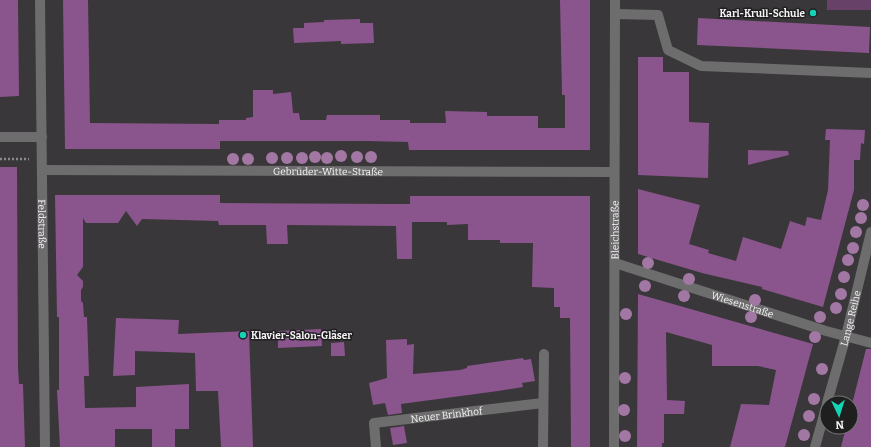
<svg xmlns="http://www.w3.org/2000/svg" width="871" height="447" font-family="Bitter,serif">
	<rect width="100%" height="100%" fill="#393739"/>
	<rect fill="#674168" x="827" y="0" width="44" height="10"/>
	<g fill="#8a558c">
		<polygon points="0,0 18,0 19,96 0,97"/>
		<polygon points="63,0 88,0 90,123 219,124 219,120 246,120 246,118 253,117 253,90 273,90 273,94 291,92 293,113 299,113 300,120 326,120 327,115 380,115 380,120 410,120 410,123 446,123 445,111 487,112 487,116 538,116 538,128 565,128 565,95 562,95 560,0 590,0 590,150 409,150 408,142 367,141 220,141 220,149 65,149"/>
		<polygon points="698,18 870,27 869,53 697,45"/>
		<polygon points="360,19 360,23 373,23 374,43 341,44 341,41 294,43 293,28 304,28 304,23 324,22 324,20"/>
		<polygon points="638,57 663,57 663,72 689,72 689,122 709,123 708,178 638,175"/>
		<polygon points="826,129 865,130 864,144 861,143 860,160 854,160 854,190 823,307 762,289 762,287 702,273 638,254 638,189 700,205 689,244 709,250 708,253 736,261 743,237 781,249 790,221 805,226 807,217 821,220 828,190 830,140 825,140"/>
		<polygon points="748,150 788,151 789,155 748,165"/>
		<polygon points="0,167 17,167 18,368 19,384 23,384 25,447 0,447"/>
		<polygon points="55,195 220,195 220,203 396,204 410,204 410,196 590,196 590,447 571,447 570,318 560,318 560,307 554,307 554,288 532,287 533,243 500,243 500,240 468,240 468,224 447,225 447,222 412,222 412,259 397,259 396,226 287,225 288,244 267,244 266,225 219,225 218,221 142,219 137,226 126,211 118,223 86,223 83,218 83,267 77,275 83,281 83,287 81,290 81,301 83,303 84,317 87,317 89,376 84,376 85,408 136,407 136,387 189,384 189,429 175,429 175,447 152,447 152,429 115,429 115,447 60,447 57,390 59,390 59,317 57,317"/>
		<polygon points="638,294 813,344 785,447 730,447 741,404 769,405 776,370 758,366 712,366 712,345 666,332 667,400 685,401 684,414 664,414 664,443 662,443 662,447 637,447"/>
		<polygon points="116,318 179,320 178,334 249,331 253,447 221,447 218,391 196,391 195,353 135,351 135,375 113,376"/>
		<polygon points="321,329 322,346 278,348 278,331"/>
		<polygon points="407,339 407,345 414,344 413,374 460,370 467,368 467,366 523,358 524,360 531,359 535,381 522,383 523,387 498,391 401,404 402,413 388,415 385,403 373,405 369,383 387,378 386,340"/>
		<polygon points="344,342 345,356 331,356 331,343"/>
		<polygon points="866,349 871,349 871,447 841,447 846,427 851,427 851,408"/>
		<polygon points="404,426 407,443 393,445 390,428"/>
	</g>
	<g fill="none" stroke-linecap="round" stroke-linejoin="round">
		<polyline stroke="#8c8a8c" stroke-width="2.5" stroke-dasharray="2 2" stroke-linecap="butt" points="0,159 29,159"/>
		<g stroke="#6e6d6e" stroke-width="10">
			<path id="s1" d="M40 0 45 447"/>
			<polyline points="615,14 658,15 668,50 701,66 871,73"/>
			<polyline points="0,137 42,137"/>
			<path id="s2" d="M42 170 613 172"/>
			<path id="s3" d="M615 263 826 331 871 343"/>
			<path id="s4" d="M827 403 846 336 871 232"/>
			<path id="s5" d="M376 447 374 423 543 403"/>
			<polyline points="543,447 544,354"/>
			<path id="s6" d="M614 447 615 0"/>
			<polyline points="815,447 827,404"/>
		</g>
	</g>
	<g fill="#a277a3">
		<circle cx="341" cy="156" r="6"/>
		<circle cx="315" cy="157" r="6"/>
		<circle cx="357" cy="157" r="6"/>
		<circle cx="371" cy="157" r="6"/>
		<circle cx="272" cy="158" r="6"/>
		<circle cx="287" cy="158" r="6"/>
		<circle cx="302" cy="158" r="6"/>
		<circle cx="327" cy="158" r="6"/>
		<circle cx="233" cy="159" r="6"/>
		<circle cx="248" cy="159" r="6"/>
		<circle cx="863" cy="205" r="6"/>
		<circle cx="861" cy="218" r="6"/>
		<circle cx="856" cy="232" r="6"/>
		<circle cx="853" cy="248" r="6"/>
		<circle cx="848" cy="260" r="6"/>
		<circle cx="648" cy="263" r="6"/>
		<circle cx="844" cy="277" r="6"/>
		<circle cx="689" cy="279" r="6"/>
		<circle cx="645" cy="286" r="6"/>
		<circle cx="841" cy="294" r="6"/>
		<circle cx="684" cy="296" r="6"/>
		<circle cx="755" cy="300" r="6"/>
		<circle cx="836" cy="308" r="6"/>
		<circle cx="626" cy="314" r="6"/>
		<circle cx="751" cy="317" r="6"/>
		<circle cx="820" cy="317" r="6"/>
		<circle cx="815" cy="337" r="6"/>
		<circle cx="822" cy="369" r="6"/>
		<circle cx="625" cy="378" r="6"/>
		<circle cx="814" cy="399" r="6"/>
		<circle cx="624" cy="410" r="6"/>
		<circle cx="809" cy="416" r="6"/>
		<circle cx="804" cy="435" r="6"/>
		<circle cx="625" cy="436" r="6"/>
	</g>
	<g fill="#11d5b4" stroke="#201f20" stroke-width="1.5">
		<circle cx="813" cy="13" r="4"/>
		<circle cx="243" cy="335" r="4"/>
	</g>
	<g text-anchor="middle" stroke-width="3" stroke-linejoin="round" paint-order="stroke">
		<g font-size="10" font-weight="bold" fill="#f5f3f5" stroke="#201f20" text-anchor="end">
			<text x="805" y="17">Karl-Krull-Schule</text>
			<text x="251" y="339" text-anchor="start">Klavier-Salon-Gläser</text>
		</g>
		<g font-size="10" fill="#f5f3f5" stroke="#201f20">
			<text dy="4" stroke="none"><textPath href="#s2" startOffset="286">Gebrüder-Witte-Straße</textPath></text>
			<text dy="4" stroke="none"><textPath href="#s1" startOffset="224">Feldstraße</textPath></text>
			<text dy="4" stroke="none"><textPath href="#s6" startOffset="217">Bleichstraße</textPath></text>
			<text dy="4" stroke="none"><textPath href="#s3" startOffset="134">Wiesenstraße</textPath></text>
			<text dy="4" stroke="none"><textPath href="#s4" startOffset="88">Lange Reihe</textPath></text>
			<text dy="4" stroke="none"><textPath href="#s5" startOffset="97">Neuer Brinkhof</textPath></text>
		</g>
	</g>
	<g transform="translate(839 415) rotate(176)"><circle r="19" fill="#201f20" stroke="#757475"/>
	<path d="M0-3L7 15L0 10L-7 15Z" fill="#11d5b4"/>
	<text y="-6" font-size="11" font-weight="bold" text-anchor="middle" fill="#f5f3f5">N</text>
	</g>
</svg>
